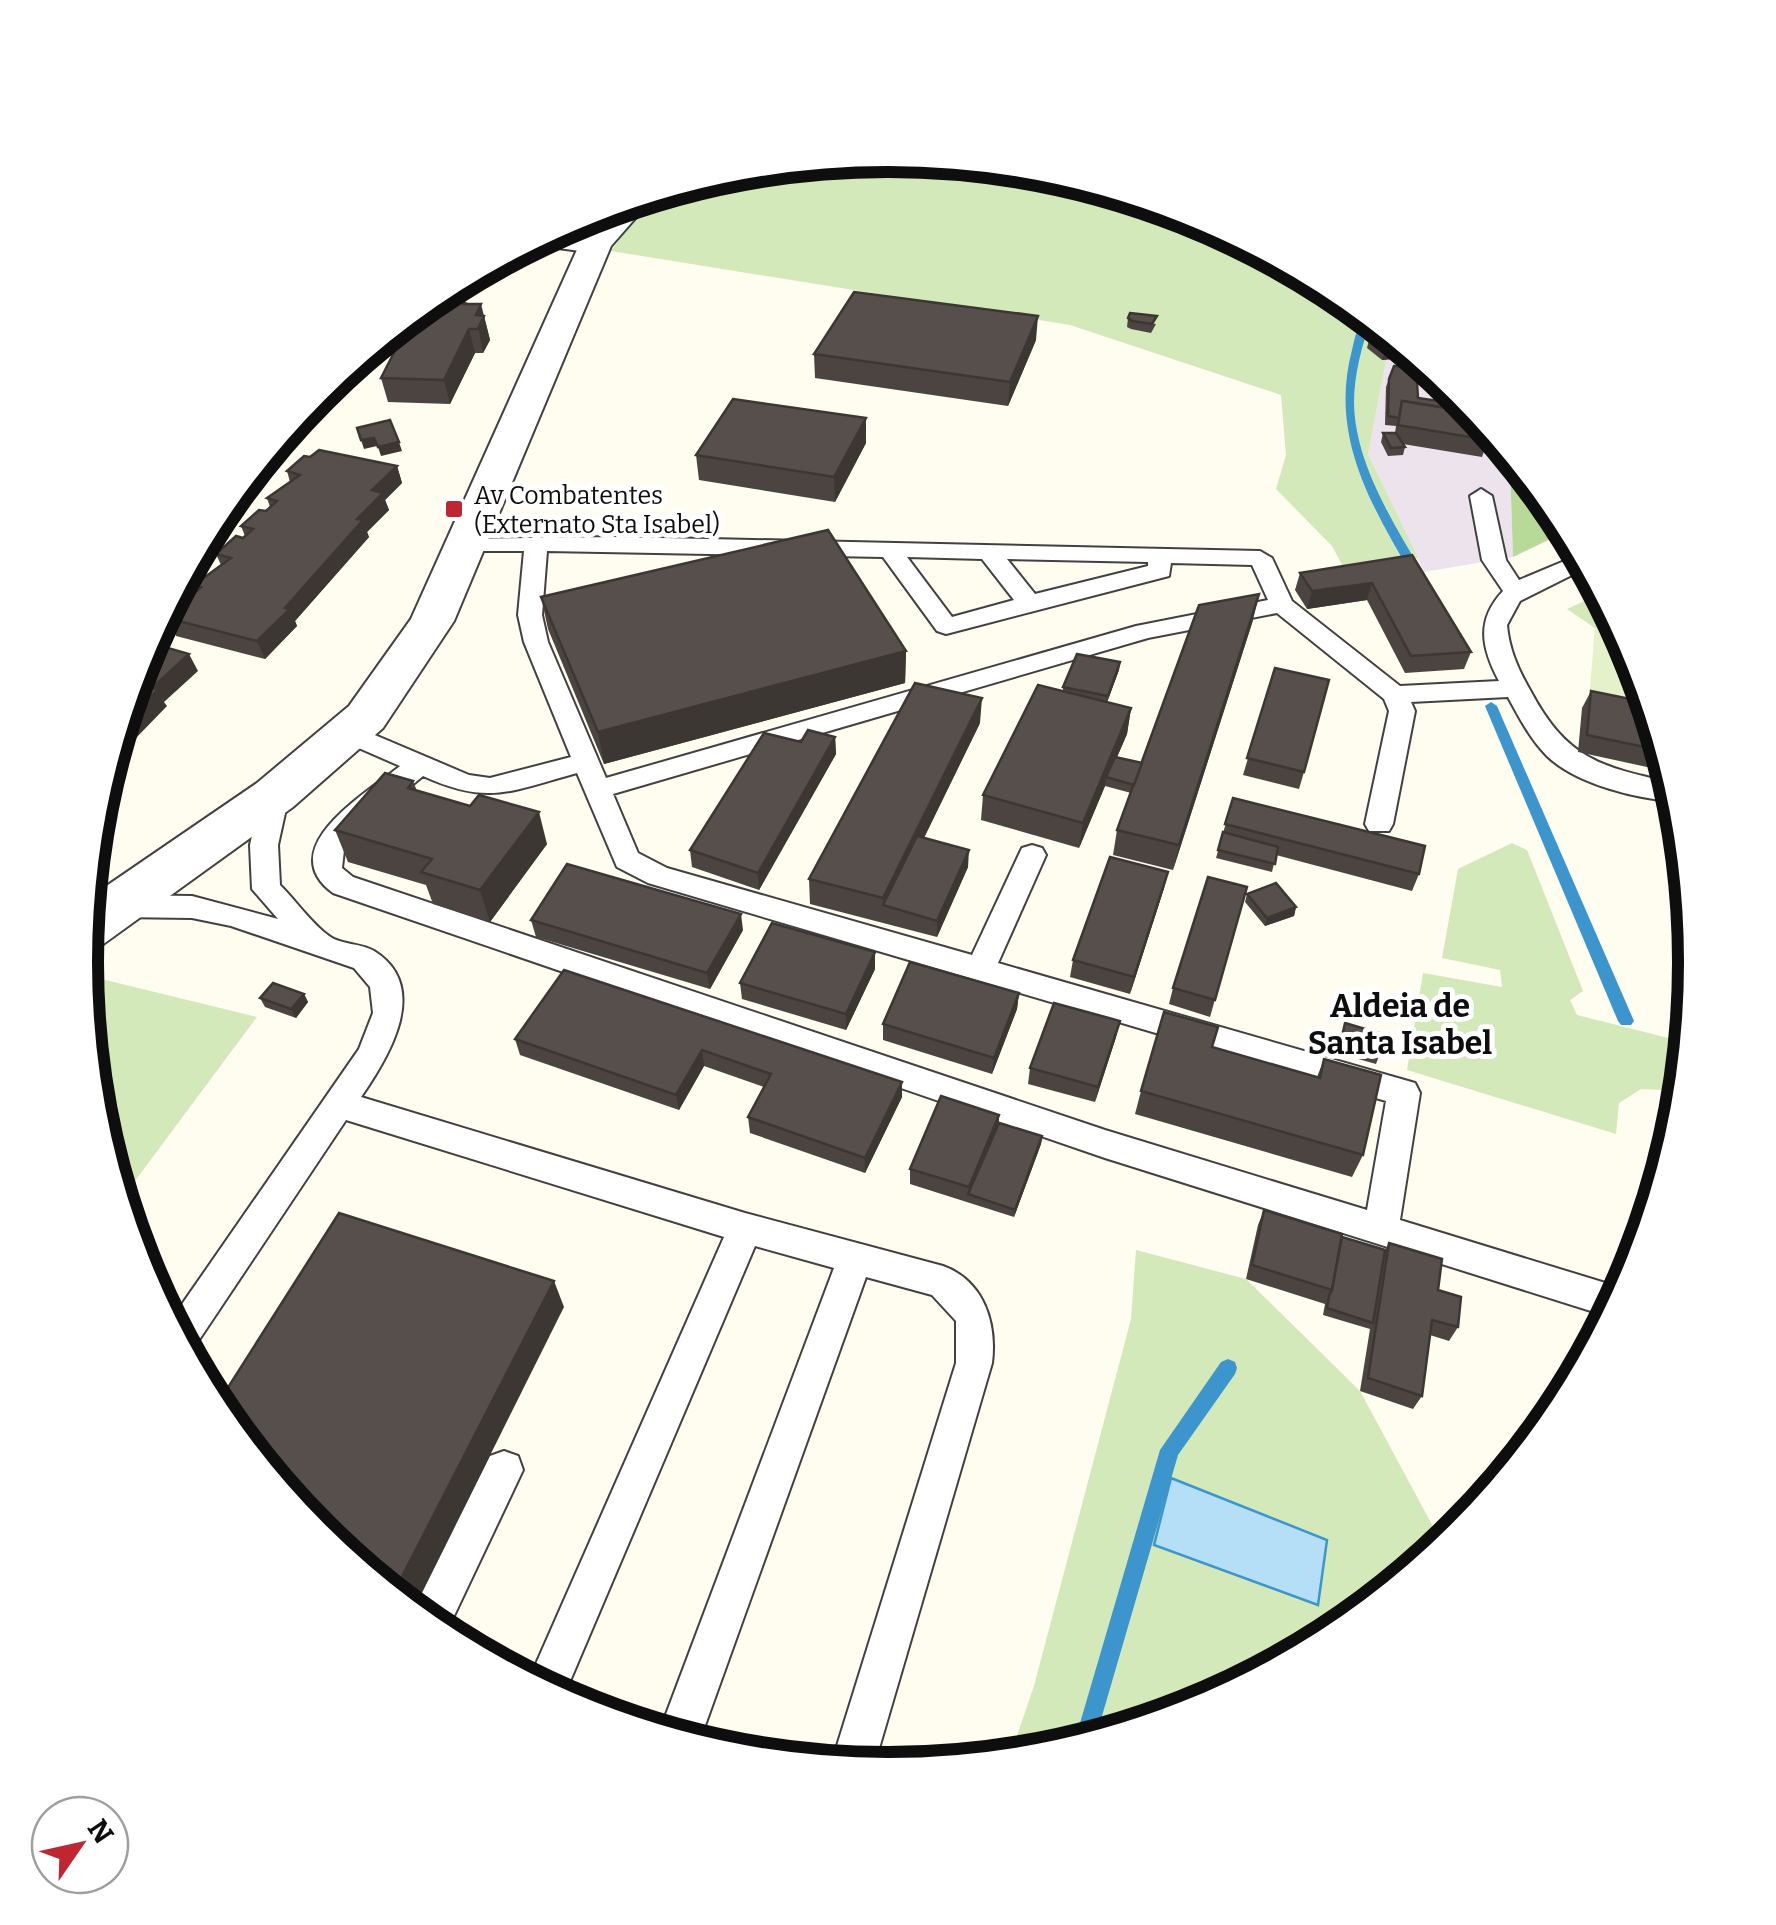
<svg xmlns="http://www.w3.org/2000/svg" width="1776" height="1925" font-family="Bitter,serif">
	<rect width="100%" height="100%" fill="#fffcf0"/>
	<polygon fill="#ece3ed" points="1391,335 1460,392 1514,458 1510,467 1513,557 1424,572 1368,454"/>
	<g fill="#d3e9ba">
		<path d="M889 155 1046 170 1198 216 1337 291 1391 335 1368 454 1418 558 1346 572 1332 546 1276 489 1286 455 1281 395 1070 325 611 251C626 231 645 201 668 189 728 159 822 161 889 155Z"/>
		<polygon points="1602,593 1624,634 1595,628 1567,609"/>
		<polygon points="1512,843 1527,850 1583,991 1570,1000 1577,1015 1688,1043 1683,1091 1641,1089 1619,1103 1616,1134 1407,1070 1423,973 1502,987 1500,970 1442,958 1458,869"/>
		<polygon points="81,974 257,1017 120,1201 95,1120"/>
		<polygon points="1136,1250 1246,1279 1360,1391 1444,1547 1336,1635 1197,1709 1045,1755 1009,1759 1034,1686 1131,1319"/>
	</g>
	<polygon fill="#b8da99" points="1514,458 1569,530 1513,557 1510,467"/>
	<polygon fill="#e5f1cb" points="1595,628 1624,634 1635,654 1653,715 1589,701"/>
	<polygon fill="#b5dff6" stroke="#3c96cd" stroke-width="2.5" points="1171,1478 1327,1540 1318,1605 1154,1545"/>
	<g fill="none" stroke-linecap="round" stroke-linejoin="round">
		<g fill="#3c96cd" fill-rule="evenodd">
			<path d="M1365 314 1371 319C1362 346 1354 374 1354 403 1355 462 1392 521 1421 570L1415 574 1409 570C1368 500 1330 433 1352 350 1355 337 1358 324 1365 314Z"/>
			<polygon points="1491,702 1497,706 1634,1021 1631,1025 1621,1025 1618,1021 1485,706"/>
			<polygon points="1228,1359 1235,1362 1237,1368 1235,1374 1178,1455 1095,1740 1073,1747 1160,1450 1221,1362"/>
		</g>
		<g stroke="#414141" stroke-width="4">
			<g id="service">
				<path d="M1481 489 1492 496 1506 560 1519 580 1581 554 1588 567 1520 601 1507 625C1509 649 1518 669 1530 690 1567 760 1601 767 1674 783L1679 802C1639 799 1577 785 1547 756 1530 739 1519 717 1508 697L1411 702 1415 711 1393 824 1389 831H1369L1365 824 1389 711 1384 699 1277 613 1148 638 613 794 638 853 667 868 972 955 1022 848 1032 845 1042 848 1046 855 998 963 1415 1083 1420 1093 1400 1220 1625 1289 1610 1317 1105 1158 333 893C272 848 367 793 400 766L338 739 334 733 338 727H356L469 775 490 778 571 757 524 642 518 615 524 551H465L454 544 457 539 619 537 1260 551 1272 558 1292 601 1400 686 1499 681C1481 647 1476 620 1503 591L1482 560 1470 496ZM547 551 883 557 937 631 946 634 1169 576 1171 563 1252 565 1268 600 1136 626 606 778 548 642 542 615ZM907 557 982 559 1014 600 952 617ZM1007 559 1148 562V566L1035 594ZM577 773 617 867 648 883 1386 1101 1367 1210 1105 1130 353 877 342 868 345 841 423 776C489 806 511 791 577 773Z"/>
				<path d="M275 785 285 788 289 795 278 845 280 885C296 901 312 924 329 936 341 945 361 943 374 951 432 987 388 1058 361 1097L745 1213 943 1266C984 1281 997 1323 992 1363L873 1769 831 1765 956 1363V1321L932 1295 866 1277 698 1745 659 1733 834 1268 755 1246 562 1700 528 1682 724 1237 346 1120 191 1352 186 1354 169 1323 359 1049 373 1013 370 987 354 968 231 926 192 918 117 917 107 914 102 906 107 898 117 895 192 896 278 919 252 889 250 845 261 795 265 788Z"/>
				<polygon points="504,1451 518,1456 523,1470 444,1637 412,1613 490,1456"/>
			</g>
		</g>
		<g stroke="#414141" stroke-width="4">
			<polygon id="minor" points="555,229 607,236 612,243 607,250 596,253 527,244"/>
		</g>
		<g stroke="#414141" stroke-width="4">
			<polygon id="tertiary" points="648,195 651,199 646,206 611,246 454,621 383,728 293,807 102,945 81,950 86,900 257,783 349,706 411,619 580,243 612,206"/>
		</g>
		<use href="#service" fill="#fff" fill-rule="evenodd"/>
		<use href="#minor" fill="#fff" fill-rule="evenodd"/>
		<use href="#tertiary" fill="#fff" fill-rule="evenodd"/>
	</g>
	<g fill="#4b4440">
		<polygon points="438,292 471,304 484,316 490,340 483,353 475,353 450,404 388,402 381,378 392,356 384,356 379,340"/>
		<polygon points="1128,318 1156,324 1151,333 1131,329 1127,327"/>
		<polygon points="1036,340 1008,406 815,378 814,354"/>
		<polygon points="1369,340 1392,359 1382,360 1367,348"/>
		<polygon points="1389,379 1418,398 1472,406 1493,432 1488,432 1488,440 1482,457 1403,444 1405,447 1403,455 1388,456 1381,442 1383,433 1395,433 1396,426 1385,425 1386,387"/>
		<polygon points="866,418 866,443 835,502 699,480 696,455"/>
		<polygon points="397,466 402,483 385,500 389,510 367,532 369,537 295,621 297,626 265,659 176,636 167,618 197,591 194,585 221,565 216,554 245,536 241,526 270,507 267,498 290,482 287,471"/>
		<polygon points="1412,555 1471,652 1464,669 1405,673 1367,600 1307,609 1295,590 1300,573"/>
		<polygon points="541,597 906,651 905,683 604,764 548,629"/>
		<polygon points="1253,620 1173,870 1113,855 1117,830 1131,793 1105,786 1079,848 981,820 983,795 1063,691 1063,687 1120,662 1119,670 1107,702 1131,708 1127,734 1117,757 1142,763"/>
		<polygon points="1275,668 1304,772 1299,789 1243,775"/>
		<polygon points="1591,691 1650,703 1670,772 1578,752 1582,708"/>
		<polygon points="980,723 924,838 968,867 937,937 810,904 809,879"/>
		<polygon points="835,737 836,754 759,890 692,867 690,850 801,742"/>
		<polygon points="413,781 417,791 547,844 490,922 433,904 426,885 348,862 335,830"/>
		<polygon points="1233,798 1419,874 1412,891 1276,855 1272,872 1216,858"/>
		<polygon points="1168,872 1164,888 1130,994 1070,977 1073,960"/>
		<polygon points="1247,887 1210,1017 1169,1004 1173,988"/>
		<polygon points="1247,894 1296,907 1294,916 1265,926 1245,902"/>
		<polygon points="531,920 743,930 710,989 536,937"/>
		<polygon points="875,969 846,1030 742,999 740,983"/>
		<polygon points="564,970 902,1097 865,1173 750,1133 748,1117 764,1087 704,1066 679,1110 520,1055 515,1039"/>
		<polygon points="1019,993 1017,1009 992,1074 883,1040 883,1024"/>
		<polygon points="304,994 308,1002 296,1018 265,1007 260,998"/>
		<polygon points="1345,1023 1379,1056 1376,1064 1337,1053"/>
		<polygon points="1116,1037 1095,1102 1028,1084 1030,1068"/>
		<polygon points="1212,1047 1317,1077 1324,1059 1363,1155 1352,1177 1135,1114 1141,1091"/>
		<polygon points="999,1115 999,1123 1042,1136 1041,1144 1014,1217 910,1184 910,1169"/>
		<polygon points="1264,1210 1342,1237 1385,1250 1389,1243 1438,1290 1458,1327 1449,1341 1430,1335 1422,1396 1413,1409 1360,1391 1370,1329 1323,1315 1325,1304 1246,1279 1258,1225"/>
	</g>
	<g fill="#3d3734">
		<polygon points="481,304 490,340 483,353 476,315"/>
		<polygon points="1038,316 1036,340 1008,406 1010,382"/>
		<polygon points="469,329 475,353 450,404 444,380"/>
		<polygon points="1395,350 1392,359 1382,360 1385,352"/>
		<polygon points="866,418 866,443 835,502 834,477"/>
		<polygon points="374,438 377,446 364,449 361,440"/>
		<polygon points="399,442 402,451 381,456 378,447"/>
		<polygon points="397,466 402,483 385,500 389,510 367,532 369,537 295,621 297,626 265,659 257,641 357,519 372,490"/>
		<polygon points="1372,583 1367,600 1307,609 1312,591"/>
		<polygon points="1259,594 1253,620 1173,870 1179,845"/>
		<polygon points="906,651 905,683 604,764 598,732"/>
		<polygon points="189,654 198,671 164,702 167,706 107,768 119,729 152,688"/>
		<polygon points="1120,662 1119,670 1106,705 1108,696"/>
		<polygon points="982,698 980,723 890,907 883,905 883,922 883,898"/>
		<polygon points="1131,708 1127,734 1108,778 1106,777 1105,786 1079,848 1083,823"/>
		<polygon points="835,737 836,754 759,890 758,873"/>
		<polygon points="539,812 547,844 490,922 480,890"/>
		<polygon points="969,850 968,867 937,937 937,921"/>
		<polygon points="1168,872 1164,888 1130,994 1134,977"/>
		<polygon points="1296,907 1294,916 1265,926 1267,918"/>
		<polygon points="741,914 743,930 710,989 707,973"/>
		<polygon points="875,952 875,969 846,1030 846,1014"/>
		<polygon points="1019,993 1017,1009 992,1074 994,1058"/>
		<polygon points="304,994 308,1002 296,1018 291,1009"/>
		<polygon points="1120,1021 1116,1037 1095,1102 1098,1087"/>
		<polygon points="702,1050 704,1066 679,1110 676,1095"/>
		<polygon points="902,1082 902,1097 865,1173 865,1158"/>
		<polygon points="999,1115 998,1131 968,1194 969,1187"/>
		<polygon points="1042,1136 1041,1144 1014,1217 1015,1210"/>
		<polygon points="554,1281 564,1307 412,1612 392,1596"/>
	</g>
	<g fill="#574f4b" stroke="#3d3734" stroke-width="2.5">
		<polygon points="438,292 468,293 463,304 481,304 476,315 484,316 478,329 469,329 444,380 381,378 404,333 388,332"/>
		<polygon points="854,292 1038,316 1010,382 814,354"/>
		<polygon points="1130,313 1157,316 1152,324 1132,321 1128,318"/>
		<polygon points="1378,338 1395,350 1385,352 1369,340"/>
		<polygon points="1394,366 1416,367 1418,398 1472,406 1477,413 1402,401 1399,418 1388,416 1389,379"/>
		<polygon points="733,399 866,418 834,477 696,455"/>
		<polygon points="1402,401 1477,413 1488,426 1488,440 1398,425"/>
		<polygon points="390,420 399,442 378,447 374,438 361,440 357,428"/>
		<polygon points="1383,433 1396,433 1405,447 1391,448"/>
		<polygon points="319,450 397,466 372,490 383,493 357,519 363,520 285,608 290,609 257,641 167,618 201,587 194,585 231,558 216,554 236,536 243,538 253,529 241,526 259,510 266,511 277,501 267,498 300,475 287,471 304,456 310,457"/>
		<polygon points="828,530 906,651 598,732 541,597"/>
		<polygon points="1412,555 1471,652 1411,656 1372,583 1312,591 1300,573"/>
		<polygon points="1259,594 1179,845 1117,830 1199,605"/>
		<polygon points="147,642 189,654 152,688 158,689 119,729 142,653"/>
		<polygon points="1077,654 1120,662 1108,696 1063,687"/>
		<polygon points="1275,668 1329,680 1304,772 1247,758"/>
		<polygon points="915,683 982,698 883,898 809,879"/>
		<polygon points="1038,685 1131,708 1083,823 983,795"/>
		<polygon points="1591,691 1650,703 1664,751 1587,735"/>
		<polygon points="808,730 835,737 758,873 690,850 764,733 801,742"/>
		<polygon points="1115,757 1142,763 1134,785 1106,777"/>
		<polygon points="385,773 413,781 408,788 470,806 479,795 539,812 480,890 421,872 432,859 335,830"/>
		<polygon points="1233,798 1425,846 1419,874 1225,824"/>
		<polygon points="1223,832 1278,847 1275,864 1218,850"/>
		<polygon points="917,836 969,850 937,921 883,905"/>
		<polygon points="1110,857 1168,872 1134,977 1073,960"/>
		<polygon points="567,864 741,914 707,973 531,920"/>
		<polygon points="1208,877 1247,887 1215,1000 1173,988"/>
		<polygon points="1276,883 1296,907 1267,918 1247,894"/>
		<polygon points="772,923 875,952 846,1014 740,983"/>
		<polygon points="910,962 1019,993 994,1058 883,1024"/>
		<polygon points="564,970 902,1082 865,1158 748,1117 771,1074 702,1050 676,1095 515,1039"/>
		<polygon points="273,983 304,994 291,1009 260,998"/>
		<polygon points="1054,1003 1120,1021 1098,1087 1030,1068"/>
		<polygon points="1164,1012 1218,1027 1212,1047 1320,1078 1324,1059 1381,1075 1363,1155 1141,1091"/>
		<polygon points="1345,1023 1386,1035 1379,1056 1340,1045"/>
		<polygon points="941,1096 999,1115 969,1187 910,1169"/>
		<polygon points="999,1123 1042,1136 1015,1210 968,1194"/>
		<polygon points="1264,1210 1342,1234 1332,1290 1252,1265"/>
		<polygon points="339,1213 554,1281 392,1596 316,1533 215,1408"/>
		<polygon points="1342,1237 1385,1250 1373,1323 1327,1308 1329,1296 1332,1290"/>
		<polygon points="1389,1243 1442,1259 1438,1290 1461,1297 1458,1327 1432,1320 1422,1396 1368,1378"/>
	</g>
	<rect fill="#be2731" stroke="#fff" stroke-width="4" x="444" y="499" width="20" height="20" rx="5"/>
	<g text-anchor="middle" stroke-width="10" stroke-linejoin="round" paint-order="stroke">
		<g font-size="25" fill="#0e0e0e" stroke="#fff" text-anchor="start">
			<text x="474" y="504">Av Combatentes<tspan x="474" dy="29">(Externato Sta Isabel)</tspan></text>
		</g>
		<g font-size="32" font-weight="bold" fill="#0e0e0e" stroke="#fff">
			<text x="1400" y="1017">Aldeia de<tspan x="1400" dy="37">Santa Isabel</tspan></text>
		</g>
	</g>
	<path d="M0 0H1776V1925H0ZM98 962a790 790 0 1 1 1580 0a790 790 0 1 1-1580 0Z" fill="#fff" fill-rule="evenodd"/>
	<path fill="none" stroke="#0e0e0e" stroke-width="12" d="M98 962a790 790 0 1 1 1580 0a790 790 0 1 1-1580 0Z"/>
	<g transform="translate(80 1845) rotate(56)"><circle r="48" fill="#ffffff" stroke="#9f9f9f" stroke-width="2.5"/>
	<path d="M0-8L18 38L0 25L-18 38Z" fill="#be2731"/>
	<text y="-15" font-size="28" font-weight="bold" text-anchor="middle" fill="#0e0e0e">N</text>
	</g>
</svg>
